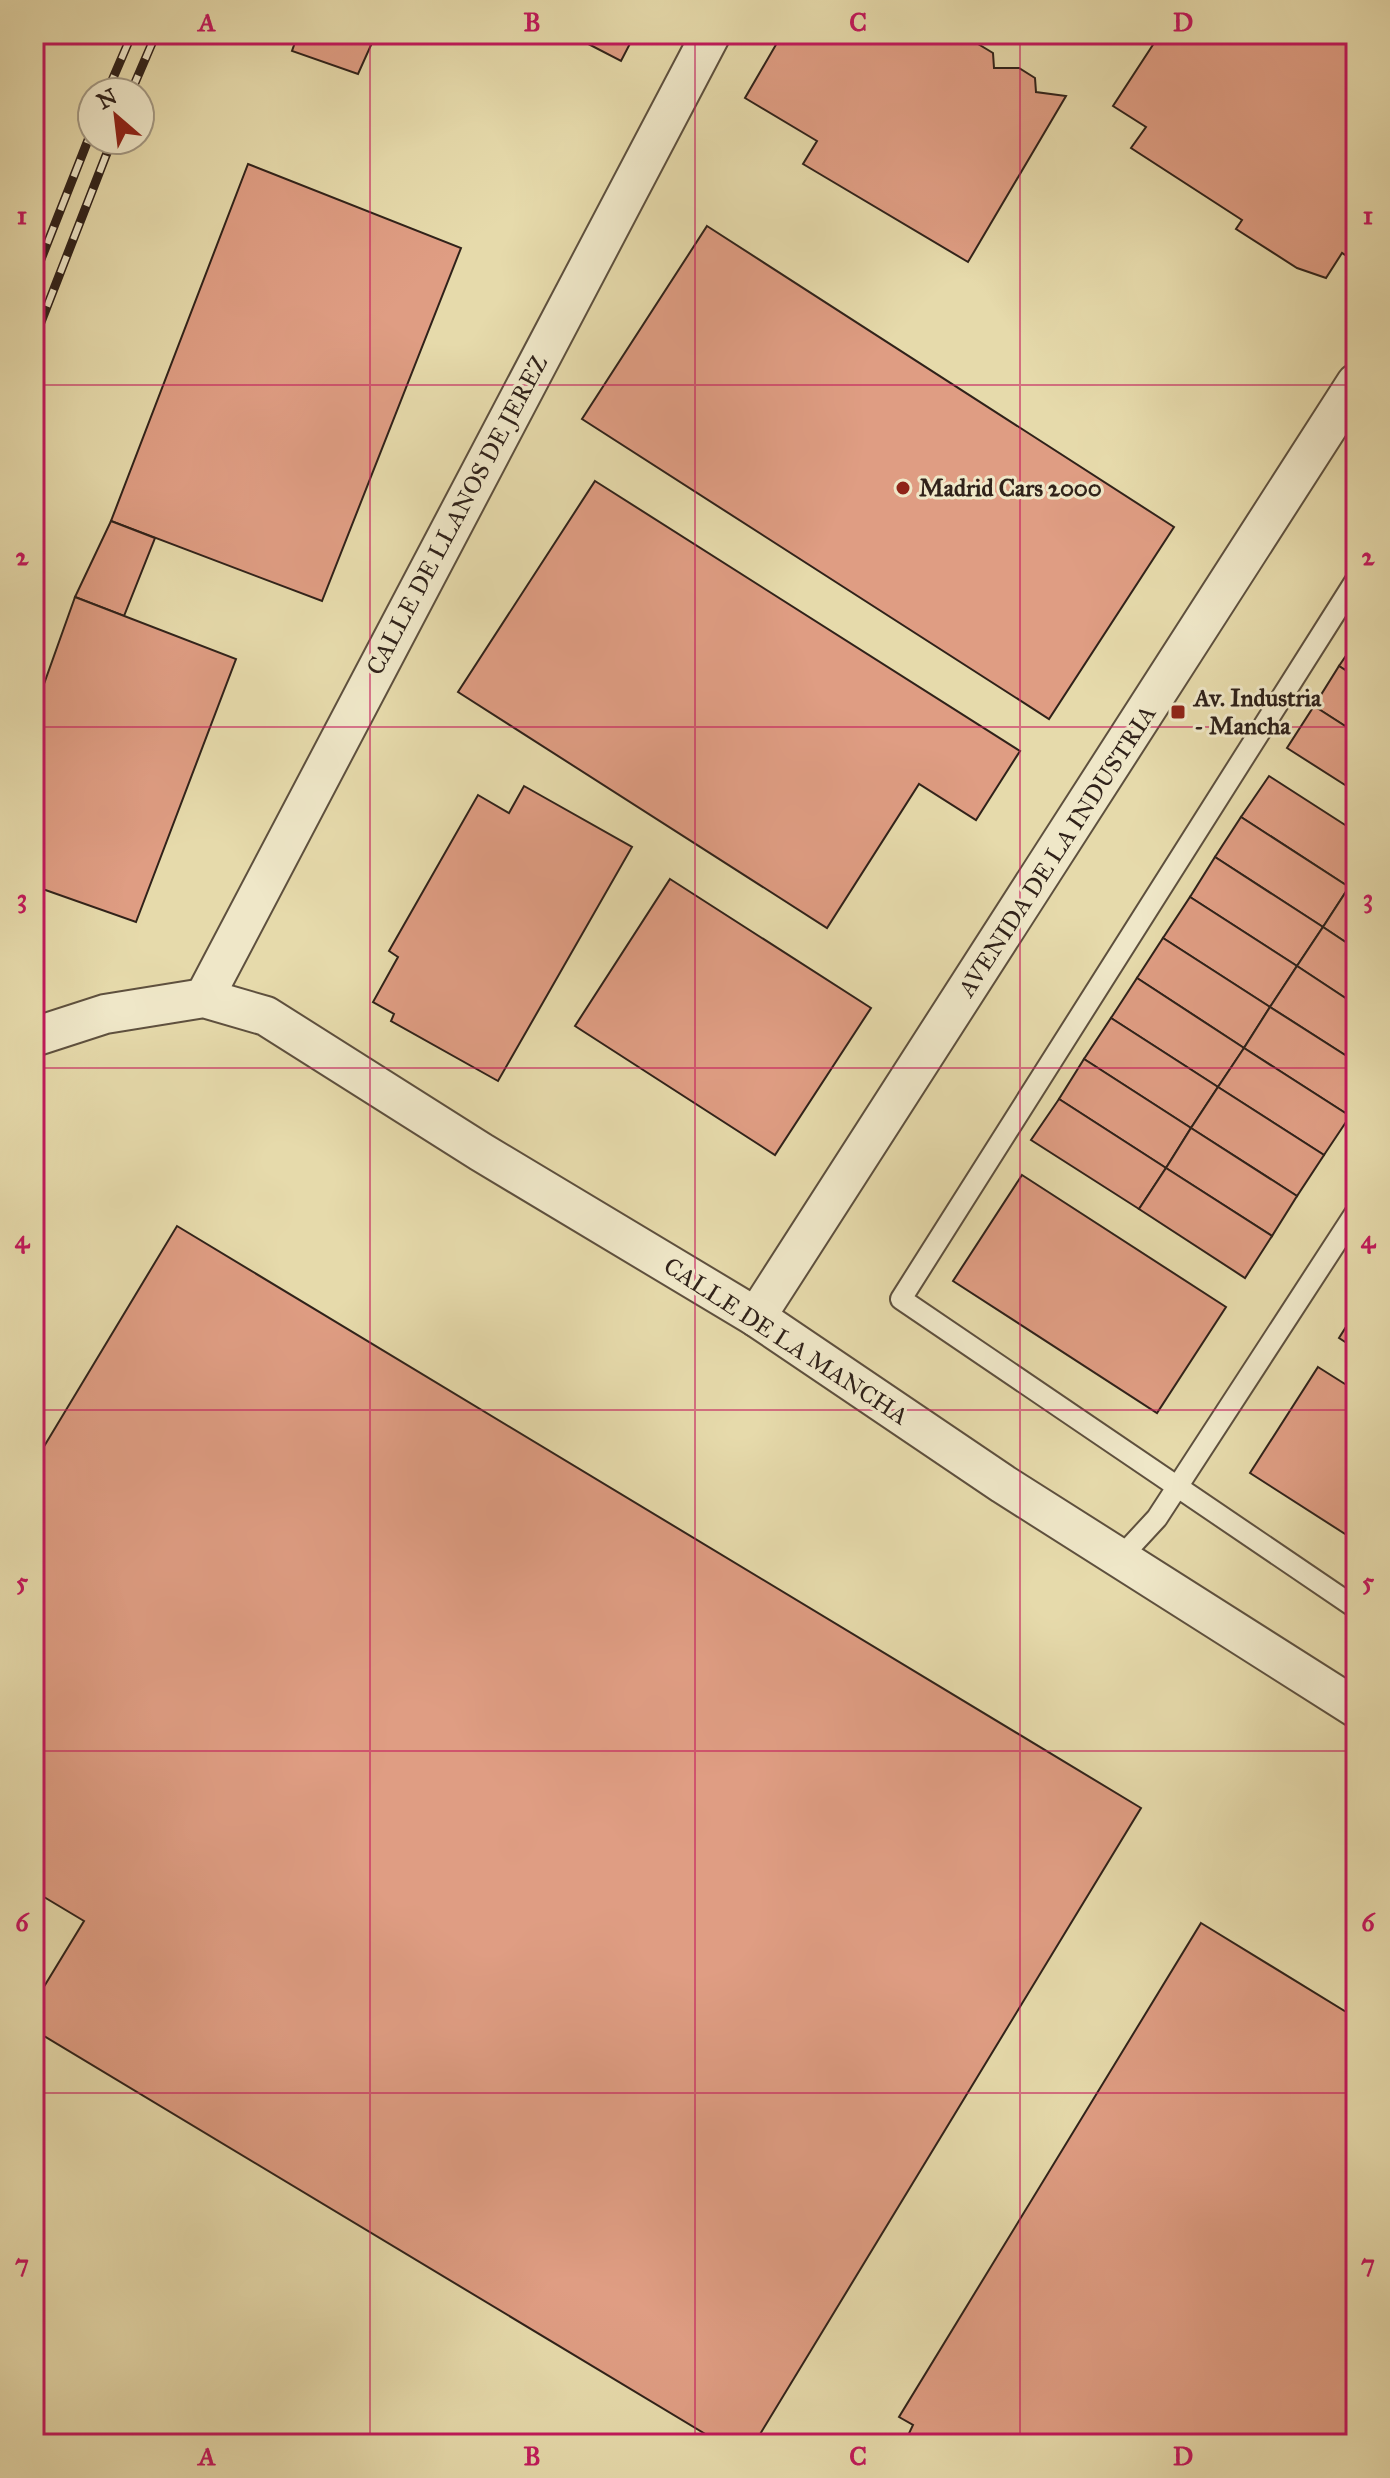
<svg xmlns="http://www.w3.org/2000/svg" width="1390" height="2478" font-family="'IM FELL Great Primer',serif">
	<rect width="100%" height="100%" fill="#e6daab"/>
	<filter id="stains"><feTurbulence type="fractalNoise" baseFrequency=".0025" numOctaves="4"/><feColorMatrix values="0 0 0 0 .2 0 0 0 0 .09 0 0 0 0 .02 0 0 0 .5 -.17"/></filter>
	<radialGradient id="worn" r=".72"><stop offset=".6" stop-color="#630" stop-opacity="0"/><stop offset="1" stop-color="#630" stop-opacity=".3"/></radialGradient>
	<g fill="#df9d83" stroke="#30221a" stroke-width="2">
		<polygon points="298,34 376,34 358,74 292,51"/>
		<polygon points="569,34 635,34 621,61"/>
		<polygon points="787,34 952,34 953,43 978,44 993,53 994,68 1019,68 1035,78 1036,92 1066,96 968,262 803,164 817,141 745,98 781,36 785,38"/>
		<polygon points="1160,34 1356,34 1356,262 1342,253 1326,278 1297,268 1236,229 1242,220 1131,148 1146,127 1113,106"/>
		<polygon points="248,164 461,248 322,601 111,521"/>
		<polygon points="707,226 1174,527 1049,719 582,419"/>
		<polygon points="595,481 1020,751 976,820 919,784 827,928 458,692"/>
		<polygon points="111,521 155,538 124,616 75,597"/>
		<polygon points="75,597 236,659 136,922 34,886 34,712"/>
		<polygon points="1356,641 1356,677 1339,666"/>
		<polygon points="1339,666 1356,677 1356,733 1314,706"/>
		<polygon points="1314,706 1356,733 1356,792 1287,748"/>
		<polygon points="1269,776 1356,832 1356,876 1349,887 1241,817"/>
		<polygon points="524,786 632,847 498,1081 391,1021 394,1014 373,1002 398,957 389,951 478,795 509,813"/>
		<polygon points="1241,817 1349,887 1323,927 1215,857"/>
		<polygon points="1215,857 1323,927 1297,966 1190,897"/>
		<polygon points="670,879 871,1008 775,1155 575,1026"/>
		<polygon points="1349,887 1356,892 1356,949 1323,927"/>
		<polygon points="1190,897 1297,966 1270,1007 1163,938"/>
		<polygon points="1323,927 1356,949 1356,1005 1297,966"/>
		<polygon points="1163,938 1270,1007 1244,1048 1137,978"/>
		<polygon points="1297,966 1356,1005 1356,1062 1270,1007"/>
		<polygon points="1137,978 1244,1048 1218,1087 1111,1018"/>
		<polygon points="1270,1007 1356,1062 1356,1107 1350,1116 1244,1048"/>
		<polygon points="1111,1018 1218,1087 1191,1128 1084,1059"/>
		<polygon points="1244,1048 1350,1116 1324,1155 1218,1087"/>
		<polygon points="1084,1059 1191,1128 1166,1168 1059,1099"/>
		<polygon points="1218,1087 1324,1155 1297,1196 1191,1128"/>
		<polygon points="1059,1099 1166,1168 1139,1209 1031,1140"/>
		<polygon points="1191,1128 1297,1196 1272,1236 1166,1168"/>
		<polygon points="1166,1168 1272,1236 1245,1278 1139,1209"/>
		<polygon points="1022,1175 1226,1307 1157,1413 953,1281"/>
		<polygon points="177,1226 1141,1808 754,2444 722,2444 34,2030 34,2003 84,1921 34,1891 34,1463"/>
		<polygon points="1356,1311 1356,1349 1339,1338"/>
		<polygon points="1318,1367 1356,1391 1356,1541 1250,1473"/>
		<polygon points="1201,1923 1356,2018 1356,2444 904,2444 913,2425 899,2417"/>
	</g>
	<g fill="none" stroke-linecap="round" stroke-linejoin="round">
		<g stroke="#5e503e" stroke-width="24">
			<g id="lane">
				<polyline points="1356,580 901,1299 1356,1608"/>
				<polyline points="1120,1558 1157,1518 1356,1212"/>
			</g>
		</g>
		<g stroke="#5e503e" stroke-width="42">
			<g id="street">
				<polyline points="204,998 711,34"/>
				<polyline points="34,1037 105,1014 204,998 266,1016 481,1152 756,1317 1003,1484 1356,1708"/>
				<polyline points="756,1317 1356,383"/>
			</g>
		</g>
		<use href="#lane" stroke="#efe7c8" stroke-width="20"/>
		<use href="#street" stroke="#efe7c8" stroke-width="38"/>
		<g stroke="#30221a" stroke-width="9">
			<g id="rail">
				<polyline points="107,92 132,34"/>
				<polyline points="131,92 156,34"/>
				<polyline points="34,277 92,130"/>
				<polyline points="34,340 112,140"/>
			</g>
		</g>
		<use href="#rail" stroke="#efe7c8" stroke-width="6" stroke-dasharray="18" stroke-linecap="butt"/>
	</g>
	<path fill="none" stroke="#c2185b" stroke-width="2" stroke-opacity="0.55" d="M370 34V2444M695 34V2444M1020 34V2444M34 385H1356M34 727H1356M34 1068H1356M34 1410H1356M34 1751H1356M34 2093H1356"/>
	<g fill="#8f2418" stroke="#efe7c8" stroke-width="3">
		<circle cx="903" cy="488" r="8"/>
		<rect x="1170" y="704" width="16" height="16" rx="4"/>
	</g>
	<g text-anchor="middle" stroke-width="6" stroke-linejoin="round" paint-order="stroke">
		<g font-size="24" font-weight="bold" fill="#30221a" stroke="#efe7c8" text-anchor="start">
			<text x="919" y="496">Madrid Cars 2000</text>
			<text x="1194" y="706">Av. Industria<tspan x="1194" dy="28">- Mancha</tspan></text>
		</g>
		<g font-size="24" fill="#30221a" stroke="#efe7c8">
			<text transform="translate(457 515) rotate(-62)" y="8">CALLE DE LLANOS DE JEREZ</text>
			<text transform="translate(1057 851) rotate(-57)" y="8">AVENIDA DE LA INDUSTRIA</text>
			<text transform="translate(786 1341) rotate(33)" y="8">CALLE DE LA MANCHA</text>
		</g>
	</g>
	<rect width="1390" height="2478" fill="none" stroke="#e6daab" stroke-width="88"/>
	<g transform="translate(116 116) rotate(332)"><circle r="38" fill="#efe7c8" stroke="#a39882" stroke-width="2"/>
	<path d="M0-6L14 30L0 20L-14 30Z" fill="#8f2418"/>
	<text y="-12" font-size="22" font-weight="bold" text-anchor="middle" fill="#30221a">N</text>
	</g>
	<rect x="44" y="44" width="1302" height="2390" fill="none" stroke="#c2185b" stroke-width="3"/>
	<g font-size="26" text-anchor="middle" font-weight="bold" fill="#c2185b">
		<text x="207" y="31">A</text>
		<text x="532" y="31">B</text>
		<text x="858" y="31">C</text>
		<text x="1183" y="31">D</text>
		<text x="22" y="224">1</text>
		<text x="1368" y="224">1</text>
		<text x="22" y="565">2</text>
		<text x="1368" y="565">2</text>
		<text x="22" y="907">3</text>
		<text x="1368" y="907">3</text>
		<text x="22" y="1248">4</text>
		<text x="1368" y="1248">4</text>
		<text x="22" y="1590">5</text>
		<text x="1368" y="1590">5</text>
		<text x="22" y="1931">6</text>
		<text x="1368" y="1931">6</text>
		<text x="22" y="2272">7</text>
		<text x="1368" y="2272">7</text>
		<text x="207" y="2465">A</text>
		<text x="532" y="2465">B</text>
		<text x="858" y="2465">C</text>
		<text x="1183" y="2465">D</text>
	</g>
	<rect width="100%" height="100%" filter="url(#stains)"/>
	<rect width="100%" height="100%" fill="url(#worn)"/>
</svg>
